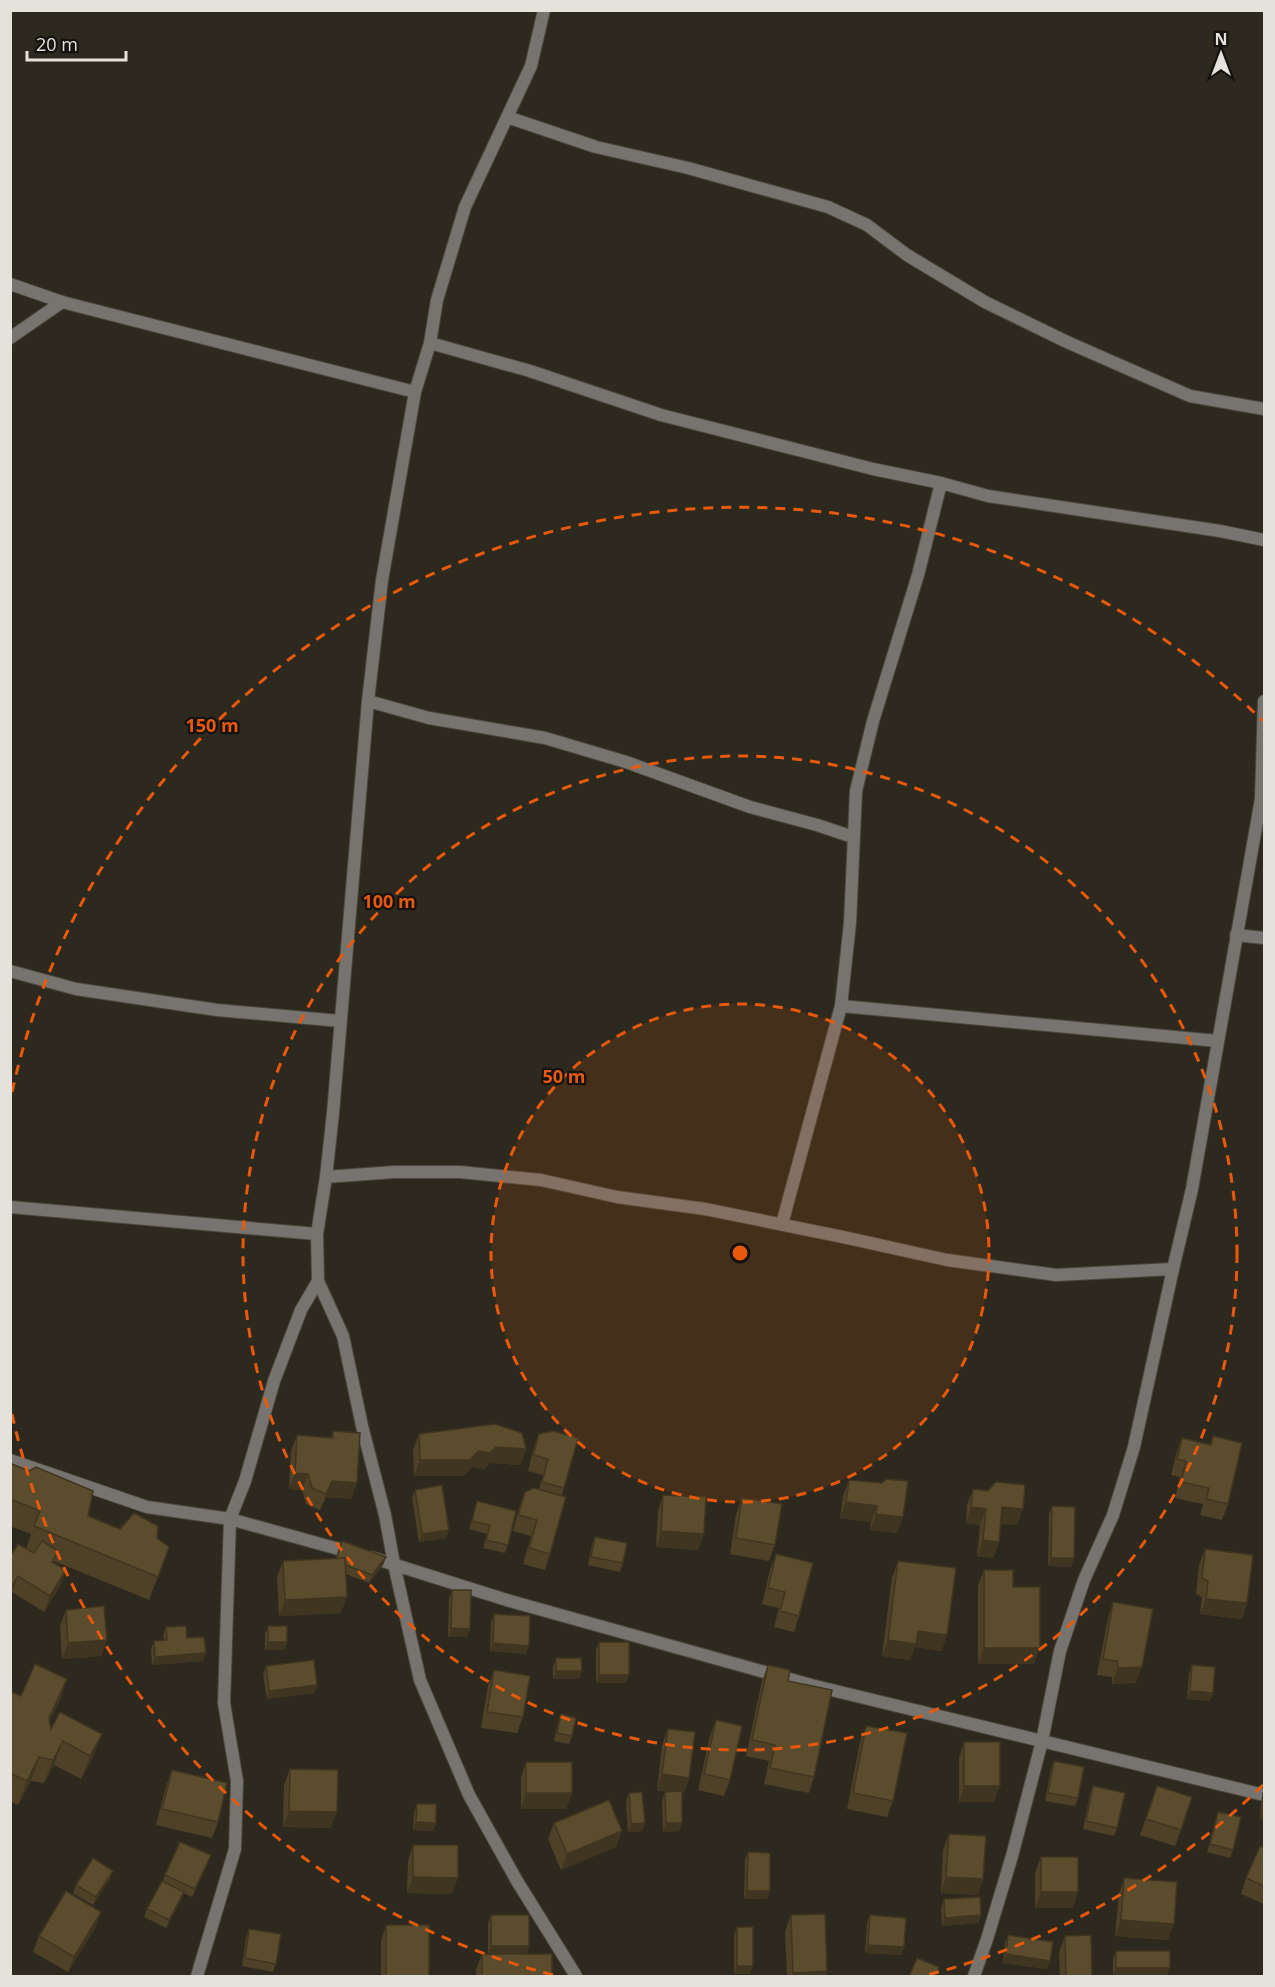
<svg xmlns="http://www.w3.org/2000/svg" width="1275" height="1987" font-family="'Open Sans',sans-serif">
	<rect width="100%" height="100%" fill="#2e291e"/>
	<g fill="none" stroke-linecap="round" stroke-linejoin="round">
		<g stroke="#4b473c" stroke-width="14">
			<g id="street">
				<polyline points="507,117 596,147 688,168 828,207 867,225 907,255 985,302 1067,342 1190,396 1264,409"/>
				<polyline points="10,284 62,302 415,392"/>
				<polyline points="10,338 62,302"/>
				<polyline points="430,343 530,371 661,415 873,469 941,483 988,496 1220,531 1264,540"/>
				<polyline points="368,701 429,718 545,738 626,762 750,807 817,825 853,837"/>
				<polyline points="1236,935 1264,938"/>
				<polyline points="10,971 76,989 217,1010 340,1021"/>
				<polyline points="841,1006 1218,1041"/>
				<polyline points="326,1177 394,1172 460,1172 541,1180 617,1197 705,1209 843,1237 947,1260 1056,1275 1173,1269"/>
				<polyline points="10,1207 317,1234"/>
				<polyline points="782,1224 841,1006 850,923 856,791 873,721 918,575 941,483"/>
				<polyline points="318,1281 343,1336 362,1426 385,1515 394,1564 420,1680 469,1795 517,1881 576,1976"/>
				<polyline points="10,1460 147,1507 230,1519 353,1553"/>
				<polyline points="370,1557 510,1601 811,1685 1264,1795"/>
				<polyline points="197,1976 235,1849 237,1781 224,1703 230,1519 245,1481 274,1381 301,1310 318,1281 317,1234 326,1177 333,1113 368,701 382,580 415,392 430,343 437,300 465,207 531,66 544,10"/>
				<polyline points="974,1976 987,1939 1012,1856 1042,1741 1060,1651 1084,1580 1113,1515 1134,1447 1173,1269 1192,1189 1261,799 1264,701"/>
			</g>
		</g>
		<use href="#street" stroke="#77746f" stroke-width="12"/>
	</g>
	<g fill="#4e4127">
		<polygon points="333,1431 351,1499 326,1497 320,1510 306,1504 302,1490 289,1489 291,1451 297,1435 331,1438"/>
		<polygon points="419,1434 521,1465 490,1463 484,1469 472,1467 464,1476 414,1476 413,1450"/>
		<polygon points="539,1434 564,1488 562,1495 550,1554 545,1570 523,1564 531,1536 513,1531 519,1508 525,1492 539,1489 543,1475 528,1471 533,1450"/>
		<polygon points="1213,1436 1228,1504 1222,1520 1200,1515 1203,1504 1175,1498 1180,1477 1171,1475 1176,1454 1182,1438 1210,1445"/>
		<polygon points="10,1467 88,1516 120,1529 157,1538 169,1547 149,1600 54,1561 54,1563 60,1586 44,1612 12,1592 10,1596 10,1557 26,1549 31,1534 10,1526"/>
		<polygon points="849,1480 903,1517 897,1533 870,1530 871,1522 840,1518 843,1496"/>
		<polygon points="973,1489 1017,1525 1001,1524 999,1542 993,1558 977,1556 980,1525 966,1523 967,1505"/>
		<polygon points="415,1490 446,1538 419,1542 412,1498"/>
		<polygon points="663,1495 704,1534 698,1550 656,1547 658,1511"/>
		<polygon points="742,1498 775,1545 769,1561 730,1554 736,1514"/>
		<polygon points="477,1501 508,1545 505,1553 483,1548 487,1534 469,1529"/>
		<polygon points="1052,1506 1074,1558 1071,1567 1048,1566 1049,1514"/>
		<polygon points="595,1537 623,1563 620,1572 588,1565 592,1545"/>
		<polygon points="1205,1549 1247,1603 1242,1619 1200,1614 1202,1597 1196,1594 1199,1565"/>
		<polygon points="776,1554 799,1616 794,1632 774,1627 779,1608 762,1604 770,1570"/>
		<polygon points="386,1557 383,1565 369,1583 346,1574 341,1613 279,1616 277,1577 283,1561"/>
		<polygon points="898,1561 942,1651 915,1647 910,1660 882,1656 892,1577"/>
		<polygon points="984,1570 1013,1587 1034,1664 978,1664 978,1586"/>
		<polygon points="452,1590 467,1637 448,1637 449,1598"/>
		<polygon points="1113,1602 1136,1683 1112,1684 1112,1677 1097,1675 1108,1618"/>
		<polygon points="66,1610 107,1640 101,1656 62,1659 60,1626"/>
		<polygon points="494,1614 526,1654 490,1651 491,1622"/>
		<polygon points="268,1626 287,1642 284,1650 265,1650 265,1634"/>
		<polygon points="166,1627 187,1638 206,1653 203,1661 152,1665 151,1649 154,1641 164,1640 163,1635"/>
		<polygon points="599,1642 626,1683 596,1683 596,1650"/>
		<polygon points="556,1658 582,1671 579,1679 553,1679 553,1666"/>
		<polygon points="768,1665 788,1681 814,1777 809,1793 764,1784 769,1761 746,1756 762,1681"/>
		<polygon points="1192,1665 1213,1693 1210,1701 1187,1699 1189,1673"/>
		<polygon points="266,1666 317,1685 314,1693 267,1699 263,1674"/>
		<polygon points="494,1670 523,1717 517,1733 481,1728 488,1686"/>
		<polygon points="67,1679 59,1702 49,1722 51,1729 93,1757 81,1779 54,1765 44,1783 31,1781 18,1805 10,1801 10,1691 21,1696"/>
		<polygon points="561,1714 572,1736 569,1744 554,1741 558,1722"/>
		<polygon points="716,1720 730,1780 724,1796 698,1790 710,1736"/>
		<polygon points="866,1726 893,1801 887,1817 847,1809 860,1742"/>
		<polygon points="668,1729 689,1778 684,1793 682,1793 680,1831 663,1832 662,1800 665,1792 670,1792 657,1790 662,1745"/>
		<polygon points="964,1742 994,1802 959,1802 959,1758"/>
		<polygon points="1054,1761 1078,1798 1075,1806 1045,1801 1051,1769"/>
		<polygon points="526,1762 572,1793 566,1809 521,1809 521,1778"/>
		<polygon points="290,1769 331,1828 283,1827 284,1785"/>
		<polygon points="172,1770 218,1822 212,1838 156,1825 166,1786"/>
		<polygon points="1093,1786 1117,1828 1114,1836 1083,1829 1090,1794"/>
		<polygon points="1157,1786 1181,1830 1175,1846 1140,1835"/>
		<polygon points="629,1793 645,1823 642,1831 628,1832 626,1801"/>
		<polygon points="1263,1793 1264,1820 1260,1819 1261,1801"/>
		<polygon points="417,1804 436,1823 433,1831 413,1830 414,1812"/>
		<polygon points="1218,1812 1233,1850 1230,1858 1207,1852"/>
		<polygon points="554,1823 616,1847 561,1870 548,1839"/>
		<polygon points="949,1834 983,1879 978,1895 941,1893 943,1850"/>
		<polygon points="413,1845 452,1894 407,1893 408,1861"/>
		<polygon points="1264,1848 1264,1904 1241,1894 1246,1878"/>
		<polygon points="748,1852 770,1891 767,1899 744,1899 745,1860"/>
		<polygon points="1041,1857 1073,1908 1035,1908 1035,1873"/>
		<polygon points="208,1863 192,1897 183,1893 181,1900 166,1928 144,1917 147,1909 163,1881 165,1875"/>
		<polygon points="113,1871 110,1879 93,1905 73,1893 76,1885"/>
		<polygon points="1124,1878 1168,1940 1115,1936 1119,1894"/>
		<polygon points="944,1899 981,1915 978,1923 942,1926 941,1908"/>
		<polygon points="101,1912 95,1928 68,1972 33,1952 39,1936"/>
		<polygon points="491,1915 529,1946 526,1954 552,1977 476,1977 476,1970 482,1954 488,1954 488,1923"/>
		<polygon points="791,1915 827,1971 826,1977 787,1977 785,1931"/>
		<polygon points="870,1915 904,1947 901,1955 865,1953 867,1923"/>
		<polygon points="386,1925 429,1925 429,1977 381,1977 381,1941"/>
		<polygon points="737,1927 750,1974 734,1974 734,1935"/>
		<polygon points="249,1929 276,1964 273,1972 242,1966 246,1937"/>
		<polygon points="1008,1935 1050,1961 1047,1969 1003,1963 1005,1943"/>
		<polygon points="1065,1936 1092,1977 1060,1977 1059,1952"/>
		<polygon points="1116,1951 1167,1976 1113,1976 1113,1959"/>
	</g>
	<g fill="#403520">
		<polygon points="496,1447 526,1449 521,1465 490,1463 484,1469 472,1467 464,1476 414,1476 420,1460 478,1451"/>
		<polygon points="295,1473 308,1474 302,1490 289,1489"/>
		<polygon points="332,1481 357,1483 351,1499 326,1497 320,1510"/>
		<polygon points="846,1502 877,1506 871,1522 840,1518"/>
		<polygon points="971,1507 986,1509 980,1525 966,1523"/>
		<polygon points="1002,1507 1023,1509 1017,1525 996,1523"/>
		<polygon points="876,1514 903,1517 897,1533 870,1530"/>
		<polygon points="449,1530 446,1538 419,1542 422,1534"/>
		<polygon points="661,1531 704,1534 698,1550 656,1547"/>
		<polygon points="983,1540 999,1542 993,1558 977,1556"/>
		<polygon points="386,1557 383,1565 369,1583 372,1575"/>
		<polygon points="1051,1558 1074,1558 1071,1567 1048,1566"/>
		<polygon points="66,1570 60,1586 44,1612 50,1596"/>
		<polygon points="18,1576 12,1592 10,1596 11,1588"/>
		<polygon points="347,1597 341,1613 279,1616 285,1600"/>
		<polygon points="1206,1599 1247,1603 1242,1619 1200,1614"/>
		<polygon points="451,1628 470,1629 467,1637 448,1637"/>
		<polygon points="918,1631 947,1635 942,1651 915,1647 910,1660 882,1656 888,1640"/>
		<polygon points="107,1640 101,1656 62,1659 68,1643"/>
		<polygon points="268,1642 287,1642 284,1650 265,1650"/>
		<polygon points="493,1643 529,1646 526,1654 490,1651"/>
		<polygon points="984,1648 1040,1648 1034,1664 978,1664"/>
		<polygon points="206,1653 203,1661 152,1665 155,1657"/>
		<polygon points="1142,1667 1136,1683 1112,1684 1118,1668"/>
		<polygon points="556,1671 582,1671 579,1679 553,1679"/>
		<polygon points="599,1675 629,1675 626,1683 596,1683"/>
		<polygon points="67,1679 59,1702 40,1742 49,1718"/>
		<polygon points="317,1685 314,1693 267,1699 269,1691"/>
		<polygon points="1190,1691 1213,1693 1210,1701 1187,1699"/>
		<polygon points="102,1734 93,1757 81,1779 90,1756"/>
		<polygon points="63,1741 54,1765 44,1783 53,1760"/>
		<polygon points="39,1757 31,1781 18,1805 27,1781"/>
		<polygon points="662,1774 689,1778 684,1793 657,1790"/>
		<polygon points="964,1786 1000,1786 994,1802 959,1802"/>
		<polygon points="526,1793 572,1793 566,1809 521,1809"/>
		<polygon points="289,1811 337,1812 331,1828 283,1827"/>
		<polygon points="1262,1811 1264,1811 1264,1820 1260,1819"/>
		<polygon points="416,1822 436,1823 433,1831 413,1830"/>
		<polygon points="645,1823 642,1831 628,1832 631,1824"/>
		<polygon points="666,1823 682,1823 680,1831 663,1832"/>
		<polygon points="622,1831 616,1847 561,1870 567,1854"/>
		<polygon points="113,1871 110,1879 93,1905 96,1897"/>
		<polygon points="413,1877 458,1878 452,1894 407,1893"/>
		<polygon points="946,1877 983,1879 978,1895 941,1893"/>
		<polygon points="747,1891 770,1891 767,1899 744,1899"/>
		<polygon points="184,1892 181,1900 166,1928 169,1920"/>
		<polygon points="1041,1892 1078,1892 1073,1908 1035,1908"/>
		<polygon points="101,1912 95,1928 68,1972 74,1957"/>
		<polygon points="981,1915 978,1923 942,1926 945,1918"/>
		<polygon points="1121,1920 1174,1924 1168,1940 1115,1936"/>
		<polygon points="868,1945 904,1947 901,1955 865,1953"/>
		<polygon points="491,1946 529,1946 526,1954 488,1954"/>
		<polygon points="1006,1954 1050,1961 1047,1969 1003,1963"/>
		<polygon points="737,1966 753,1966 750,1974 734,1974"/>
		<polygon points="1116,1968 1170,1968 1167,1976 1113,1976"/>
		<polygon points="827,1971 826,1977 792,1977 793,1973"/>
	</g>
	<g fill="#5b4c2d" stroke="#403520" stroke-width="1.5">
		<polygon points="495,1424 522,1433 526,1449 496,1447 490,1453 478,1451 470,1460 420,1460 419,1434"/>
		<polygon points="333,1431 360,1433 357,1483 332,1481 326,1494 312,1488 308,1474 295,1473 297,1435 333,1438"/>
		<polygon points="553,1431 578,1438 564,1488 542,1482 548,1459 533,1455 539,1434"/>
		<polygon points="1213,1436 1242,1443 1228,1504 1206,1499 1209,1488 1181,1482 1186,1461 1177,1459 1182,1438 1211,1445"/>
		<polygon points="12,1464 29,1471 36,1467 93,1491 88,1516 120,1529 134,1513 158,1526 157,1538 169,1547 158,1577 34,1526 40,1511 10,1499 10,1467"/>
		<polygon points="886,1479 908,1481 903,1517 876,1514 877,1506 846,1502 849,1480 882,1483"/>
		<polygon points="996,1482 1025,1485 1023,1509 1002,1507 999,1542 983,1540 986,1509 971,1507 973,1489 988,1491"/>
		<polygon points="442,1485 449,1530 422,1534 415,1490"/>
		<polygon points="534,1488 566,1497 550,1554 529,1548 537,1520 518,1515 525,1492"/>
		<polygon points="663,1495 706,1497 704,1534 661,1531"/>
		<polygon points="742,1498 782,1504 775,1545 736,1538"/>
		<polygon points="477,1501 516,1511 508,1545 486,1540 490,1525 472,1521"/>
		<polygon points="1052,1506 1075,1507 1074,1558 1051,1558"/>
		<polygon points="595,1537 627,1543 623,1563 591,1557"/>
		<polygon points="42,1541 58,1551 52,1562 66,1570 50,1596 18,1576 11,1588 10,1588 10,1557 18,1544 34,1553"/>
		<polygon points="342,1541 386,1557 372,1575 345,1565 345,1558 336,1559"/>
		<polygon points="1205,1549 1253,1555 1247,1603 1206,1599 1208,1581 1202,1578"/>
		<polygon points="776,1554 813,1563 799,1616 780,1611 785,1592 768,1588"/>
		<polygon points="345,1558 347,1597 285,1600 283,1561"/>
		<polygon points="898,1561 956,1568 947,1635 918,1631 916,1644 888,1640"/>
		<polygon points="984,1570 1013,1570 1013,1587 1040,1587 1040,1648 984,1648"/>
		<polygon points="452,1590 471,1590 470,1629 451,1628"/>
		<polygon points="1113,1602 1153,1609 1142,1667 1118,1668 1117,1661 1103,1659"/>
		<polygon points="104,1606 107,1640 68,1643 66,1610"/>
		<polygon points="494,1614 530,1616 529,1646 493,1643"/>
		<polygon points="186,1626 187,1638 204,1637 206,1653 155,1657 154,1641 167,1640 166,1627"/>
		<rect x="268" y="1626" width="19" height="16"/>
		<rect x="599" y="1642" width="30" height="33"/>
		<polygon points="556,1658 581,1658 582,1671 556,1671"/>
		<polygon points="314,1660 317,1685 269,1691 266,1666"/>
		<polygon points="35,1664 67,1679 49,1718 51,1729 60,1712 102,1734 90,1756 63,1741 53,1760 39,1757 27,1781 10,1773 10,1691 21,1696"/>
		<polygon points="768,1665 790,1670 788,1681 832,1690 814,1777 770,1768 775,1745 752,1740"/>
		<polygon points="1192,1665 1215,1667 1213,1693 1190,1691"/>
		<polygon points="494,1670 530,1676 523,1717 487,1712"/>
		<polygon points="561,1714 576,1718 572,1736 557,1733"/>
		<polygon points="716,1720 742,1726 730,1780 704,1774"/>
		<polygon points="866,1726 907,1733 893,1801 853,1793"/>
		<polygon points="668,1729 695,1732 689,1778 662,1774"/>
		<rect x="964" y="1742" width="36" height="44"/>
		<polygon points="1054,1761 1084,1767 1078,1798 1048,1793"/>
		<rect x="526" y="1762" width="46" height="31"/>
		<polygon points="290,1769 338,1770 337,1812 289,1811"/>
		<polygon points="172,1770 227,1783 218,1822 162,1809"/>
		<polygon points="1093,1786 1125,1793 1117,1828 1086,1821"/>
		<polygon points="1157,1786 1192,1797 1181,1830 1146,1819"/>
		<polygon points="682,1791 682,1823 666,1823 665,1792"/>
		<polygon points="642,1792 645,1823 631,1824 629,1793"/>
		<polygon points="1263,1793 1264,1793 1264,1811 1262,1811"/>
		<polygon points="609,1800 622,1831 567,1854 554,1823"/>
		<polygon points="417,1804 436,1804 436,1823 416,1822"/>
		<polygon points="1218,1812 1241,1817 1233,1850 1210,1844"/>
		<polygon points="949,1834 986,1836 983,1879 946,1877"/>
		<polygon points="180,1842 211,1855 195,1889 165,1875"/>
		<polygon points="413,1845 458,1845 458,1878 413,1877"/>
		<polygon points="1260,1846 1264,1848 1264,1886 1246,1878"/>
		<polygon points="748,1852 770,1853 770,1891 747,1891"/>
		<rect x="1041" y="1857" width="37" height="35"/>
		<polygon points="93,1858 113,1871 96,1897 76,1885"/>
		<polygon points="1124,1878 1177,1882 1174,1924 1121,1920"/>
		<polygon points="162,1881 184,1892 169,1920 147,1909"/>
		<polygon points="66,1891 101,1912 74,1957 39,1936"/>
		<polygon points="980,1897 981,1915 945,1918 944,1899"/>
		<polygon points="825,1914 827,1971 793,1973 791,1915"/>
		<rect x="491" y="1915" width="38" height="31"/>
		<polygon points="870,1915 906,1918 904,1947 868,1945"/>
		<rect x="386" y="1925" width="43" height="51"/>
		<rect x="737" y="1927" width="16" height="39"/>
		<polygon points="249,1929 281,1934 276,1964 245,1958"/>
		<polygon points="1008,1935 1053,1942 1050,1961 1006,1954"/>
		<polygon points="1091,1935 1092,1977 1066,1977 1065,1936"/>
		<rect x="1116" y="1951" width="54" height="17"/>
		<rect x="482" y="1954" width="70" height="23"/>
		<polygon points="917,1958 939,1967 935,1977 909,1977"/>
	</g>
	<circle cx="740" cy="1253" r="249" fill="#e8590c" fill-opacity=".12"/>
	<g fill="none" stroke="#e8590c" stroke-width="3" stroke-dasharray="10 8">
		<circle cx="740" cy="1253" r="249"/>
		<circle cx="740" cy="1253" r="497"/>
		<path d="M1263 1785A746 746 0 0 1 927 1975M553 1975A746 746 0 0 1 12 1414M12 1092A746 746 0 0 1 1263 721"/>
	</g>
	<circle cx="740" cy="1253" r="9" fill="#e8590c" stroke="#14120d" stroke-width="3"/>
	<g font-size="18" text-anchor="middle" font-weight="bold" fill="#e8590c" stroke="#14120d" stroke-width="4.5" stroke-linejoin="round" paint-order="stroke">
		<text x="212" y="732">150 m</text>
		<text x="389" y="908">100 m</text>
		<text x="564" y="1083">50 m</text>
	</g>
	<rect width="1275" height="1987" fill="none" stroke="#e5e2db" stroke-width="24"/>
	<g transform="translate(1221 54)" stroke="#14120d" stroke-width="4.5" paint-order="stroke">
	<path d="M0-4.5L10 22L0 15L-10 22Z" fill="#e5e2db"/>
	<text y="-9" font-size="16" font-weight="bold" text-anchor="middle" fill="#e5e2db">N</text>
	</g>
	<path d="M27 51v9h99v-9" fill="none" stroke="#e5e2db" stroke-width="3"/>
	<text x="36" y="51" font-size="18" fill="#e5e2db" stroke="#14120d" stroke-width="4.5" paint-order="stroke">20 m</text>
</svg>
